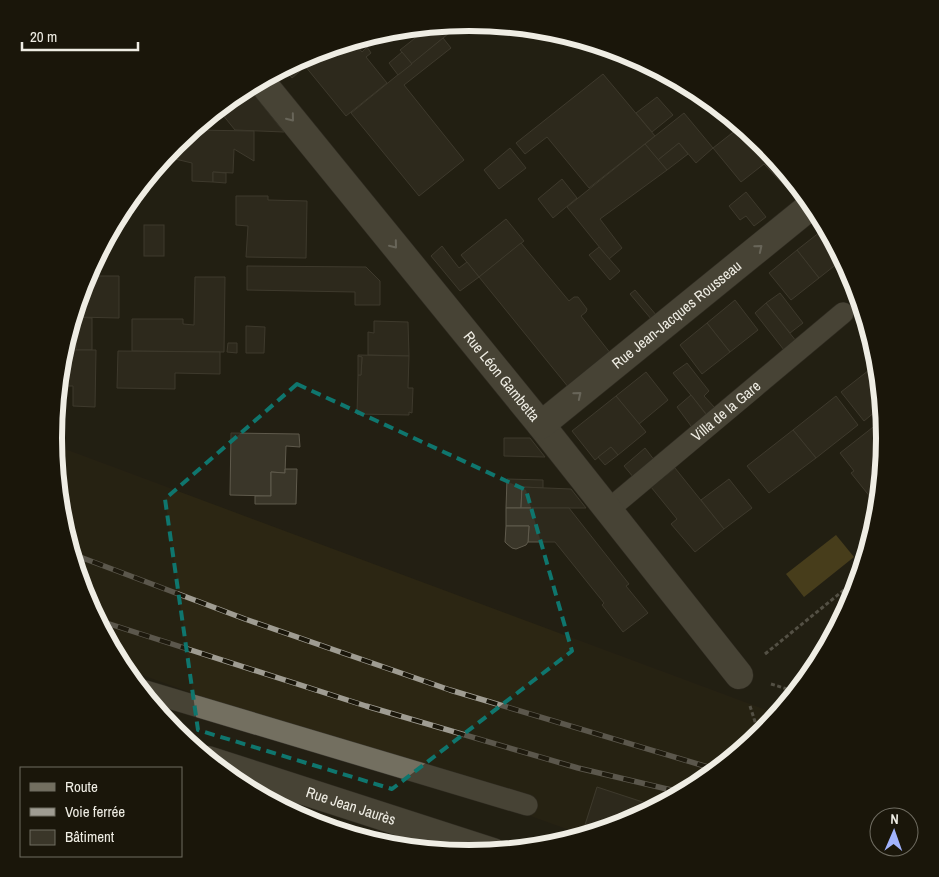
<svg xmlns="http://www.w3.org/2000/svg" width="939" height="877" font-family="'Archivo Narrow',sans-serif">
	<rect width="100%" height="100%" fill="#231f13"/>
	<polygon fill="#2c2613" points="54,445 766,710 779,713 763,733 700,785 628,823 586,836 123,668 85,597 61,519"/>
	<polygon fill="#736227" points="836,535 854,557 804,597 786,574"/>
	<g fill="#3a3629" stroke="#5f5a4c">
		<polygon points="461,23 412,64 400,50 429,27"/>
		<polygon points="443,38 451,48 404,85 464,160 419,196 351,113"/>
		<polygon points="353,41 362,52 367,47 371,53 366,57 387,83 346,116 305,66 326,49"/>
		<polygon points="326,49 292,78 284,68 311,54"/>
		<polygon points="402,52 412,64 398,75 389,63"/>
		<polygon points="603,74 655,136 589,188 547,137 525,154 516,143"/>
		<polygon points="248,87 284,132 235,130 218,109 239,92"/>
		<polygon points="657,97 673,115 652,132 636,113"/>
		<polygon points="684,113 713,148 696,163 679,143 658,160 645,144"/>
		<polygon points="741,126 764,145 794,181 787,188 764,164 741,182 713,148"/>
		<polygon points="193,130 254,131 254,161 234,149 233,173 213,172 213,182 192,181 192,163 171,158 164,158 176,144"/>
		<polygon points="679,143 688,154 667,170 658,160"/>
		<polygon points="645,144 667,170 600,219 622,248 609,259 567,207"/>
		<polygon points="510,148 526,168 499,189 484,170"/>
		<polygon points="213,172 226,173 226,183 213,182"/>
		<polygon points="562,179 577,198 553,218 538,199"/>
		<polygon points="746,192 766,217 754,226 746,216 740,220 729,206"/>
		<polygon points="236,196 268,196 268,200 307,201 306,258 246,257 248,226 236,225"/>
		<polygon points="506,219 524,241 479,277 461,255"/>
		<rect x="144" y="225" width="20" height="31"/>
		<polygon points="825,228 829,234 843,259 819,278 797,250"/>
		<polygon points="521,243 569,301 574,297 578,297 587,309 586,312 581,316 611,354 569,388 479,277"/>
		<polygon points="442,246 459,268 467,262 479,277 460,291 431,256"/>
		<polygon points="599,247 620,271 610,280 589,255"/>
		<polygon points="797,250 819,278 791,300 769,273"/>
		<polygon points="247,266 366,267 380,281 380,305 355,305 355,292 247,290"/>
		<polygon points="87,276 119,276 119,318 76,317 76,308"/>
		<polygon points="195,277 225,277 224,352 132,351 132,319 183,319 183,324 194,325"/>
		<polygon points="635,290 657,316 652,320 630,294"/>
		<polygon points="780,293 803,323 790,333 766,303"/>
		<polygon points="735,300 758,330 730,352 707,323"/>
		<polygon points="766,303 796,341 784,350 755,313"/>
		<polygon points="76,317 92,318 92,350 76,350"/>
		<polygon points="374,321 408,322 409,356 368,355 368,332 374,333"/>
		<polygon points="707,323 730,352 702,374 680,345"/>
		<polygon points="246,326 265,327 264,353 246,353"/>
		<polygon points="228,343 237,343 237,353 227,352"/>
		<polygon points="64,350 96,350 95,407 73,406 73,386 59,386 62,357"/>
		<polygon points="118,351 220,352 220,374 175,373 175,389 117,388"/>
		<polygon points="358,355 409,356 408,388 413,388 412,413 409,412 409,415 357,414 358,375 361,375 362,357 358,356"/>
		<polygon points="358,356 362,357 361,375 358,375"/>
		<polygon points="687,363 709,391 704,396 715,408 707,415 673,373"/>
		<polygon points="878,363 882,406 864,421 841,392"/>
		<polygon points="646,372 668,400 639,424 616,396"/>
		<polygon points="691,395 712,422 697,434 677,407"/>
		<polygon points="616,396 646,432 618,455 611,447 595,460 572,431"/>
		<polygon points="836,396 858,425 816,458 793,430"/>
		<polygon points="877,424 885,434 885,439 879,508 851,473 854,471 840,453"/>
		<polygon points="793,430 816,458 769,493 747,466"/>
		<polygon points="231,433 299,434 300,447 286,446 285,473 271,472 271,496 230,495"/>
		<polygon points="504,438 530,438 545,457 504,456"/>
		<polygon points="611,447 618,455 605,465 598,457"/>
		<polygon points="645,448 655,461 634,478 624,466"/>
		<polygon points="675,468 724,529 695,552 671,524 677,519 651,487"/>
		<polygon points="285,469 297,469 296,504 255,504 255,496 271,496 271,472 285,473"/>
		<polygon points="507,479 543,480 543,488 522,487 521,508 506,508"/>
		<polygon points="729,479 752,508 724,529 701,500"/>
		<polygon points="522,487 571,489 586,508 521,508"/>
		<polygon points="506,508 569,508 629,584 626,586 648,613 623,632 602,605 604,603 555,542 528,542 529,526 506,526"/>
		<polygon points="506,526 529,526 528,542 526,545 516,549 512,548 507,544 505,542"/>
		<polygon points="597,787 658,807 628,823 597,832 584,828"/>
	</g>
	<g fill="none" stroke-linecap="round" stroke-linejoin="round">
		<g stroke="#3e3b33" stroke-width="22">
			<g id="service">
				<path id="s1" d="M608 510 843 313"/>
				<polyline points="139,689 527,805"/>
			</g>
		</g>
		<g stroke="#3e3b33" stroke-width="29">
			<g id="minor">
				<path id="s2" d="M261 81 541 425 739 675"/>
				<path id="s3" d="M541 425 813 204"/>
				<path id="s4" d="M208 760 493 852"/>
			</g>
		</g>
		<g stroke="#8f8c81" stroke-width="3" stroke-dasharray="4 2.5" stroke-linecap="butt">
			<polyline points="765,654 860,577"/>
			<polyline points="771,684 797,692"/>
			<polyline points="750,706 759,734"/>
		</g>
		<use href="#service" stroke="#736f60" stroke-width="21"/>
		<use href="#minor" stroke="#736f60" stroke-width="28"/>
		<g stroke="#9f9c92" stroke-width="5.5">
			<g id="rail">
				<polyline points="72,554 245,619 450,690 718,770"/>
				<polyline points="97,620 366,706 578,768 684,793"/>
			</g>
		</g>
		<use href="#rail" stroke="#1a160a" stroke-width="4" stroke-dasharray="11" stroke-linecap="butt"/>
	</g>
	<defs><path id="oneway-chevron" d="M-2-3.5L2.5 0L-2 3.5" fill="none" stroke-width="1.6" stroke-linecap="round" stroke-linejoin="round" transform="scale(1.25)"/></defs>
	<g stroke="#bdbbaf">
		<use href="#oneway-chevron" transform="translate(291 118) rotate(51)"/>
		<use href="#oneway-chevron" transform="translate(394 245) rotate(51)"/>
		<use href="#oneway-chevron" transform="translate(759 248) rotate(-39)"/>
		<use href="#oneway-chevron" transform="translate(578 395) rotate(-39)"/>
	</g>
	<path d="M0 0H939V877H0ZM297 384 526 490 572 651 392 789 198 730 165 499Z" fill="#231f13" fill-opacity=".55" fill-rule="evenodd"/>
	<path fill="none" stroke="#0f766e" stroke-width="4" stroke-dasharray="10 6" stroke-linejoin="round" d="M297 384 526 490 572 651 392 789 198 730 165 499Z"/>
	<g text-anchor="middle" stroke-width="5" stroke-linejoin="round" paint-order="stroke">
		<g font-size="15" fill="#efede4" stroke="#1a160a">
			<text dy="5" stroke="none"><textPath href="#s3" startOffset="175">Rue Jean-Jacques Rousseau</textPath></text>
			<text dy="5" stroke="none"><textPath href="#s2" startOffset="381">Rue Léon Gambetta</textPath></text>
			<text dy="5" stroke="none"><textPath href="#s1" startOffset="154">Villa de la Gare</textPath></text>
			<text dy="5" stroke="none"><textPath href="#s4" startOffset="150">Rue Jean Jaurès</textPath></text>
		</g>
	</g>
	<path d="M0 0H939V877H0ZM62 438a407 407 0 1 1 814 0a407 407 0 1 1-814 0Z" fill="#1a160a" fill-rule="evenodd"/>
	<path fill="none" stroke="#efede4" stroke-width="6" d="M62 438a407 407 0 1 1 814 0a407 407 0 1 1-814 0Z"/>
	<rect x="20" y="767" width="162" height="90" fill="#1a160a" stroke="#6f6c61"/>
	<rect x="30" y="783" width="25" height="8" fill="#736f60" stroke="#6f6c61"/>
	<text x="65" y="792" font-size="15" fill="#efede4">Route</text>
	<rect x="30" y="808" width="25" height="8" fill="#9f9c92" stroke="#6f6c61"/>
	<text x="65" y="817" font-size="15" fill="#efede4">Voie ferrée</text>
	<rect x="30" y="830" width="25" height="15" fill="#3a3629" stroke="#6f6c61"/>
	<text x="65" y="842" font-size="15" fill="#efede4">Bâtiment</text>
	<g transform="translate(894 832) rotate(2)"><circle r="24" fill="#1a160a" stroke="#6f6c61"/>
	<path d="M0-4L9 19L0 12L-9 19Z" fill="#a1b3fd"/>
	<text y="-8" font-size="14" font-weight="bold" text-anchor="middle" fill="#efede4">N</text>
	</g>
	<path d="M22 42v8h116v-8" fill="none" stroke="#efede4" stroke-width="2.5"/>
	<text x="30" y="42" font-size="15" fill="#efede4" stroke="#1a160a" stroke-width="4" paint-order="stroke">20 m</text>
</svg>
